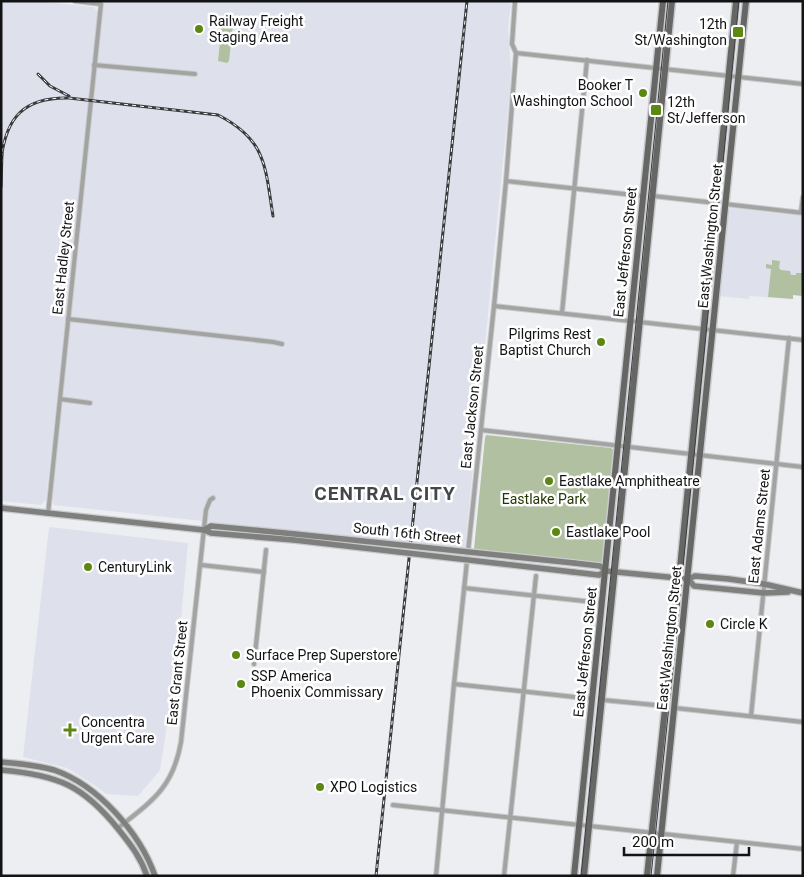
<svg xmlns="http://www.w3.org/2000/svg" width="804" height="877" font-family="Roboto,sans-serif">
	<rect width="100%" height="100%" fill="#eceef1"/>
	<g fill="#dee1ec">
		<polygon points="1,1 34,1 94,7 98,13 46,500 41,505 1,501"/>
		<polygon points="104,1 511,1 508,29 511,69 510,90 465,549 54,505 52,500"/>
		<polygon points="732,208 803,216 803,296 793,295 793,299 749,296 749,299 719,296 728,210"/>
		<polygon points="49,527 188,543 177,662 160,770 138,796 106,794 94,785 67,768 23,757"/>
	</g>
	<g fill="#b1c0a1">
		<polygon points="224,21 232,22 233,24 229,61 227,63 218,61 222,22"/>
		<polygon points="772,260 780,261 779,268 781,270 790,271 791,275 796,275 796,273 803,273 803,296 793,295 793,299 768,297 771,269 766,268 766,264 772,265"/>
		<polygon points="486,435 611,448 614,450 604,561 602,563 474,549 485,438"/>
	</g>
	<g fill="none" stroke-linecap="round" stroke-linejoin="round">
		<g stroke="#c9cbce" stroke-width="6">
			<g id="street">
				<polyline points="516,53 803,84"/>
				<polyline points="94,65 195,74"/>
				<polyline points="506,181 643,196"/>
				<polyline points="653,196 716,203"/>
				<polyline points="725,204 803,213"/>
				<polyline points="801,212 803,197"/>
				<polyline points="494,306 803,340"/>
				<polyline points="562,313 587,60"/>
				<polyline points="68,319 273,342 282,344"/>
				<polyline points="60,399 90,403"/>
				<polyline points="481,430 803,467"/>
				<polyline points="48,514 101,4 75,1"/>
				<polyline points="201,565 264,572"/>
				<polyline points="464,588 602,603"/>
				<polyline points="254,664 266,550"/>
				<polyline points="454,684 593,699"/>
				<polyline points="603,700 665,706"/>
				<polyline points="675,708 803,722"/>
				<polyline points="751,716 789,338"/>
				<polyline points="393,805 803,849"/>
				<path d="M118 828C152 801 173 788 181 742L206 510 210 500 213 498"/>
				<polyline points="436,876 454,684 494,306 506,181 516,53 512,44 515,1"/>
				<polyline points="504,876 536,576"/>
				<polyline points="733,876 737,842"/>
			</g>
		</g>
		<g stroke="#c9cbce" stroke-width="8">
			<g id="secondary">
				<polyline points="1,508 204,530 211,533 294,540"/>
				<polyline points="204,530 211,526 295,534"/>
				<polyline points="574,563 600,566 606,571"/>
				<polyline points="573,572 599,575 606,571 688,579"/>
				<polyline points="688,579 695,576 729,579 764,584 803,593"/>
				<polyline points="688,579 694,586 764,593 788,592"/>
				<path d="M1 762C19 764 37 765 54 770 98 785 140 833 155 876"/>
				<path d="M1 770C58 775 83 785 119 830 131 845 141 858 147 876"/>
			</g>
		</g>
		<g stroke="#c9cbce" stroke-width="9">
			<g id="primary">
				<polyline points="574,876 663,1"/>
				<polyline points="584,876 672,1"/>
				<polyline points="647,876 679,578 736,1"/>
				<polyline points="657,876 746,1"/>
			</g>
		</g>
		<use href="#street" stroke="#a3a4a2" stroke-width="4"/>
		<use href="#secondary" stroke="#7f807e" stroke-width="5.5"/>
		<use href="#primary" stroke="#666765" stroke-width="6"/>
		<g stroke="#3b3b3e" stroke-width="1">
			<polyline points="581,876 668,1"/>
			<polyline points="651,876 673,668 739,1"/>
		</g>
		<g stroke="#3b3b3e" stroke-width="3">
			<g id="rail">
				<polyline points="38,74 50,86 69,96"/>
				<path d="M1 160C6 117 24 97 69 98L218 115C267 140 265 167 273 216"/>
				<polyline points="1,187 2,153"/>
				<polyline points="376,876 467,1"/>
			</g>
		</g>
		<use href="#rail" stroke="#fff" stroke-width="1" stroke-dasharray="4" stroke-linecap="butt"/>
		<g stroke="#c9cbce" stroke-width="8" stroke-linecap="butt">
			<g id="secondary-bridge">
				<polyline points="295,534 574,563"/>
				<polyline points="294,540 573,572"/>
			</g>
		</g>
		<use href="#secondary-bridge" stroke="#7f807e" stroke-width="5.5"/>
	</g>
	<g fill="#5d8713" stroke="#fff" stroke-width="2">
		<circle cx="199" cy="29" r="5"/>
		<rect x="732" y="26" width="12" height="12" rx="2.5"/>
		<circle cx="643" cy="93" r="5"/>
		<rect x="650" y="104" width="12" height="12" rx="2.5"/>
		<circle cx="601" cy="342" r="5"/>
		<circle cx="549" cy="481" r="5"/>
		<circle cx="556" cy="532" r="5"/>
		<circle cx="88" cy="567" r="5"/>
		<circle cx="710" cy="624" r="5"/>
		<circle cx="236" cy="655" r="5"/>
		<circle cx="241" cy="684" r="5"/>
		<path d="M67.5 722.5h5v5h5v5h-5v5h-5v-5h-5v-5h5z"/>
		<circle cx="320" cy="787" r="5"/>
	</g>
	<g text-anchor="middle" stroke-width="5" stroke-linejoin="round" paint-order="stroke">
		<g font-size="14" fill="#131315" stroke="#fff" text-anchor="start">
			<text x="209" y="26">Railway Freight<tspan x="209" dy="16">Staging Area</tspan></text>
			<text x="727" y="29" text-anchor="end">12th<tspan x="727" dy="16">St/Washington</tspan></text>
			<text x="633" y="90" text-anchor="end">Booker T<tspan x="633" dy="16">Washington School</tspan></text>
			<text x="667" y="107">12th<tspan x="667" dy="16">St/Jefferson</tspan></text>
			<text x="591" y="339" text-anchor="end">Pilgrims Rest<tspan x="591" dy="16">Baptist Church</tspan></text>
			<text x="559" y="486">Eastlake Amphitheatre</text>
			<text x="566" y="537">Eastlake Pool</text>
			<text x="98" y="572">CenturyLink</text>
			<text x="720" y="629">Circle K</text>
			<text x="246" y="660">Surface Prep Superstore</text>
			<text x="251" y="681">SSP America<tspan x="251" dy="16">Phoenix Commissary</tspan></text>
			<text x="81" y="727">Concentra<tspan x="81" dy="16">Urgent Care</tspan></text>
			<text x="330" y="792">XPO Logistics</text>
		</g>
		<g font-size="14" fill="#131315" stroke="#fff">
			<text transform="translate(710 236) rotate(-84)" y="5">East Washington Street</text>
			<text transform="translate(625 252) rotate(-84)" y="5">East Jefferson Street</text>
			<text transform="translate(63 258) rotate(-84)" y="5">East Hadley Street</text>
			<text transform="translate(472 407) rotate(-84)" y="5">East Jackson Street</text>
			<text transform="translate(759 526) rotate(-84)" y="5">East Adams Street</text>
			<text transform="translate(407 533) rotate(6)" y="5">South 16th Street</text>
			<text transform="translate(669 638) rotate(-84)" y="5">East Washington Street</text>
			<text transform="translate(585 652) rotate(-84)" y="5">East Jefferson Street</text>
			<text transform="translate(177 673) rotate(-84)" y="5">East Grant Street</text>
		</g>
		<g font-size="14" fill="#233700" stroke="#fff">
			<text x="544" y="504">Eastlake Park</text>
		</g>
		<g font-size="19" font-weight="bold" letter-spacing="1" fill="#454649" stroke="#fff">
			<text x="385" y="500">CENTRAL CITY</text>
		</g>
	</g>
	<rect width="804" height="877" fill="none" stroke="#131315" stroke-width="5"/>
	<path d="M624 847v8h125v-8" fill="none" stroke="#131315" stroke-width="2.5"/>
	<text x="632" y="847" font-size="15" fill="#131315" stroke="#ffffff" stroke-width="4" paint-order="stroke">200 m</text>
</svg>
